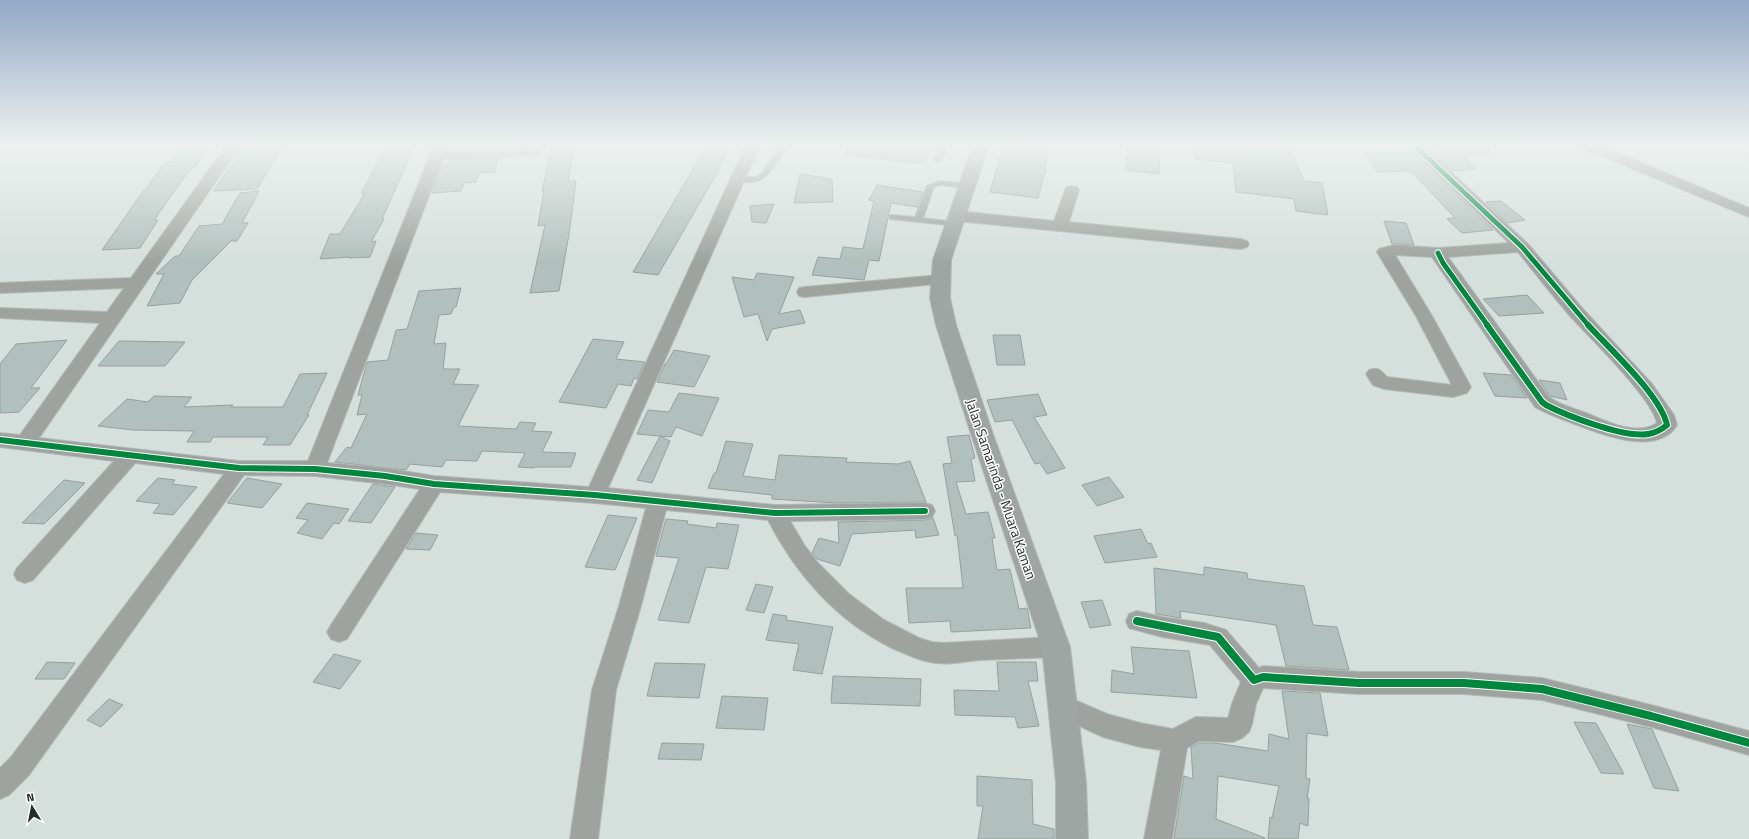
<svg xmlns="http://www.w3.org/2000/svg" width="1749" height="839" font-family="'Titillium Web',sans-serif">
	<rect width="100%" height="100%" fill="#d5dfdc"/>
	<g fill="#b1c0bc" stroke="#979f9d">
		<polygon points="209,145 195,167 191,168 154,220 158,220 140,248 102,250 144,190 146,189 165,162 172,162 181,147"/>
		<polygon points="245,145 283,145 257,189 213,191 236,159 233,159 237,153"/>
		<polygon points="387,145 415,145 382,219 384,219 371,242 376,241 370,257 349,258 350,257 320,259 330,234 340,234 365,193 361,194"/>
		<polygon points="552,145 575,145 568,181 576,181 569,234 559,291 530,293 545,225 538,226 544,190 542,191"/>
		<polygon points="707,145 729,145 718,171 658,275 633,272"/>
		<polygon points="847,145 932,145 925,164 847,155"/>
		<polygon points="1004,145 1044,145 1044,147 1047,147 1045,174 1044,174 1038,198 990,192"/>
		<polygon points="1128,145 1160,145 1159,174 1126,170"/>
		<polygon points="1194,145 1235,145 1290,149 1304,181 1322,183 1328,215 1296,211 1294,199 1236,192 1233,163 1195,159"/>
		<polygon points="1435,145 1489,145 1490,152 1464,157 1476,169 1452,171 1432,152 1442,152"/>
		<polygon points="1364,153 1413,153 1493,230 1462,233 1447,219 1455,218 1411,171 1378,172"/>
		<polygon points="498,158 495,172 479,173 476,182 464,183 461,191 432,193 442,165 446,165 450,160"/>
		<polygon points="800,174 832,179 833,202 794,203"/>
		<polygon points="877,185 923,192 917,207 891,203 879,261 869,260 864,280 812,275 818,257 840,259 843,247 863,249 874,201 869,200"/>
		<polygon points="259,191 242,223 248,223 237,241 231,241 192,280 180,303 147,306 164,274 156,274 175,256 179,256 199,226 222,224 240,193"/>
		<polygon points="1501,201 1525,220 1507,223 1486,202"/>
		<polygon points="774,204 766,223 752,222 750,206"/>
		<polygon points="1384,221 1406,223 1414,245 1392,244"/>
		<polygon points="757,273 794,277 779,314 800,310 805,323 772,329 767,341 758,314 744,317 732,277 754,280"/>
		<polygon points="461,288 456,307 454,307 451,314 439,315 434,344 446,343 443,369 460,369 453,384 479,385 458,426 516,429 520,422 536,423 532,431 552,432 542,452 576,453 571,467 535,467 534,468 518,467 525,453 482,451 477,461 446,460 442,467 410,464 406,470 335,462 347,447 351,448 367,414 357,415 362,395 358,395 367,362 388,360 396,330 407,329 419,291"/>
		<polygon points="1527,295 1544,313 1499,316 1483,299"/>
		<polygon points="993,335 1020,335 1025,365 997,365"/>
		<polygon points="593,339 624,342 616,359 645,362 637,379 634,378 631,386 618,384 606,408 559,402"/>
		<polygon points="67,340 31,388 40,388 19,412 0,413 0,364 16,344"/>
		<polygon points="119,341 185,342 165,366 98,366"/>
		<polygon points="674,350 710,356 694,387 657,382 665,364 666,364"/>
		<polygon points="327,373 307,415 309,415 290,445 263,445 268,437 213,437 210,442 187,442 194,431 133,430 98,426 127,399 148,402 154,396 192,397 184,407 233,405 231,407 283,407 300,374"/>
		<polygon points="1483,373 1511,375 1527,398 1495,396"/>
		<polygon points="1539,380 1560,383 1567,400 1550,396"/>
		<polygon points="679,393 719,398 702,436 676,427 671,437 637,434 648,410 669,412"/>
		<polygon points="1038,394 1047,415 1034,417 1065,468 1047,474 1040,463 1035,464 1012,420 995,422 987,400"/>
		<polygon points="969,435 975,458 971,459 975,481 956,482 966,514 988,512 995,538 992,538 997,570 1010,569 1019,609 1027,608 1031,628 951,632 950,621 909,623 906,588 963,588 957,535 955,536 943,464 952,463 947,437"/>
		<polygon points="660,436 670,441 652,483 637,480"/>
		<polygon points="726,441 753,444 743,476 775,480 779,455 847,458 846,462 898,464 910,461 926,502 837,503 772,499 772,495 708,488 714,473 716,473"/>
		<polygon points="1109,477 1124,497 1097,506 1082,485"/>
		<polygon points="158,478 175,480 172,484 197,487 173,515 153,513 160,504 136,501"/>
		<polygon points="247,478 282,484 262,508 227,503"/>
		<polygon points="64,480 85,483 44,524 22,523"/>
		<polygon points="373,484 395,487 371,523 348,521"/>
		<polygon points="307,503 349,509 339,524 334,523 322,539 297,533 308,520 296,518"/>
		<polygon points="608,515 637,518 615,570 585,567"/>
		<polygon points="933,518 939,535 916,538 915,530 852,534 840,566 817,559 812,553 819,538 839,543 838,522 925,520"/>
		<polygon points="666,519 688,521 687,524 716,528 717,523 739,525 728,569 706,567 689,623 658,620 679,558 656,556"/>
		<polygon points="1141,529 1148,544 1151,543 1157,557 1105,563 1094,536"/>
		<polygon points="416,533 438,535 430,550 406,549"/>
		<polygon points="1204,567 1247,573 1248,579 1304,586 1313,625 1337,627 1349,670 1286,666 1276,625 1180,611 1181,618 1156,614 1154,568 1204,575"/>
		<polygon points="756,584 773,587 764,613 746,610"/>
		<polygon points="1102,600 1111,625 1090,628 1081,602"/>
		<polygon points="773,614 787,616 786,620 833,627 822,674 793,670 799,644 766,640"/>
		<polygon points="1131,647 1189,651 1197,698 1111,692 1112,670 1134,674"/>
		<polygon points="334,654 361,661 340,689 313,682"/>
		<polygon points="47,662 75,663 64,679 35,679"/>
		<polygon points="997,662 1036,662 1038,681 1028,681 1039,726 1018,728 1015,717 955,715 954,690 999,691"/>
		<polygon points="655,663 705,664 699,698 647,696"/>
		<polygon points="833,676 921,679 920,706 831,703"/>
		<polygon points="1282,691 1320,693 1328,736 1307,733 1306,778 1310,779 1307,798 1309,798 1308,826 1300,823 1298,839 1268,839 1270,817 1272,818 1279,786 1218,776 1216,819 1265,838 1265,839 1174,839 1184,776 1193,779 1191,747 1199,743 1215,743 1268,751 1269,734 1289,739"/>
		<polygon points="722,696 768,698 764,730 716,728"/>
		<polygon points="109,699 123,705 101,727 87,720"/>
		<polygon points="1574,722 1596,723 1624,774 1601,773"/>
		<polygon points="1627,724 1652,729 1679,791 1654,788"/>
		<polygon points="662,743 704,744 701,760 658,759"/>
		<polygon points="977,776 1032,780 1033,824 1054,829 1054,839 978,839 983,806 977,806"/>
	</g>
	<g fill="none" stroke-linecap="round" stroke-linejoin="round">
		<g stroke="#b2bab7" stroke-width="2">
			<g id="lane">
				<path d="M773 145H780L785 150C770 172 766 187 735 181V177H756L762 173 777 150Z"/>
				<polygon points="939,145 947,145 942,160 938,162 934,160"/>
				<polygon points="940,181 967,184 971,186 967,188 941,185 934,187 923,218 954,222 957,222 957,226 890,219 890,215 893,215 915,217 927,186"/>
			</g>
		</g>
		<g stroke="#b2bab7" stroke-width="2">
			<g id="street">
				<path d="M227 145H241L39 438 239 461H308L434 145H448L446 151 532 148 537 149 539 152 537 155 443 159 327 463 385 468 434 476 589 487 746 145H760L608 488 775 505 925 503 932 505 935 511 932 517 925 519 790 521 805 546 818 563 849 594 884 620 919 638 932 642 943 643 1056 637 1064 640 1068 647 1064 654 1056 657C1031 658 1005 659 980 660 966 661 951 665 937 663 922 662 908 655 894 649 838 622 796 575 768 520L666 510 641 606 616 690 598 839H570L592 690 619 606 646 508 595 503 440 492 347 639 339 642 331 639 327 632 331 625 420 489 385 484 315 476 244 475 29 775 9 795 0 799V768L11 757 224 474 135 463 33 580 25 583 17 580 14 574 17 568 114 461 0 447V433L20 435 100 323 0 318V308L107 312 124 288 0 293V283L131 278Z"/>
				<path d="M1407 145H1422L1528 244 1582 308 1652 384 1674 415 1677 425C1657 458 1598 433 1572 423 1559 418 1547 414 1535 407L1432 257 1395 255 1432 316 1471 387 1467 393 1453 397 1384 389 1373 385 1366 374 1369 370C1379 367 1380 370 1387 377L1452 385 1416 316 1377 252 1379 249 1394 245 1438 248 1509 243ZM1518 252C1535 273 1552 295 1570 316 1590 338 1652 398 1657 423 1637 437 1606 421 1586 413 1573 408 1560 405 1549 397L1448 257Z"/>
				<polygon points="1580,145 1599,145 1749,208 1749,217 1582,148"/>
				<polygon points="1072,186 1077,187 1079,190 1069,222 1241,239 1247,241 1249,244 1247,247 1241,249 957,221 952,219 949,216 952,213 957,211 1054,221 1065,190 1067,187"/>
				<polygon points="940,275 946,277 948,280 946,283 805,297 799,296 797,292 799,288 805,287"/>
				<polygon points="1137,611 1162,617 1204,623 1226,630 1259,668 1263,666 1359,672 1464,672 1542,678 1651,705 1749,731 1749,755 1651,727 1542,700 1464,694 1359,694 1263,688 1256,704 1252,724 1249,732 1242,738 1233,742 1199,741 1187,748 1172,839 1144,839 1161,750 1140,747 1103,737 1054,714 1051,706 1054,698 1063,695 1107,714 1140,723 1173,729 1196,717 1228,718 1232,704 1241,682 1210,645 1162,637 1129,628 1126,621 1129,614"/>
			</g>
		</g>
		<g stroke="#b2bab7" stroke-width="2">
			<polygon id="primary" points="973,145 989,145 951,260 950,298 956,325 993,434 1070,647 1086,782 1088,839 1056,839 1056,782 1042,647 971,434 936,325 930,298 933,260"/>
		</g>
		<use href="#lane" fill="#9ea3a0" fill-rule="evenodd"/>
		<use href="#street" fill="#9ea3a0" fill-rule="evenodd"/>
		<use href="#primary" fill="#9fa5a3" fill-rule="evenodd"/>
		<g stroke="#fff" stroke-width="7">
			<g id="cycleway-far2">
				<polyline points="1414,145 1522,247 1589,326"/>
				<polyline points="1438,253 1443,263 1488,326"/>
			</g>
		</g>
		<g stroke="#fff" stroke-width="8">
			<g id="cycleway-far1">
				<path d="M1487 325 1542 402 1546 405C1567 416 1624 438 1648 434 1655 433 1661 430 1667 425 1661 396 1609 348 1588 325"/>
				<polyline points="0,440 239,468 315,469 385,476 434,484 595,495 775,513 925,511"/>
			</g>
		</g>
		<g stroke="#fff" stroke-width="10">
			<polyline id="cycleway" points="1137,621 1218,637 1254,680 1263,677 1359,683 1464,683 1542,689 1651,716 1749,743"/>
		</g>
		<use href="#cycleway-far2" stroke="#00873e" stroke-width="5"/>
		<use href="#cycleway-far1" stroke="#00873e" stroke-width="6"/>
		<use href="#cycleway" stroke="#00873e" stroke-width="8"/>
	</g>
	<linearGradient id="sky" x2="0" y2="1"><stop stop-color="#92a8c6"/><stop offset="0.55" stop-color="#ecf1ef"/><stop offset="1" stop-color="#ecf1ef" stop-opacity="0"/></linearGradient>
	<rect width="1749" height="263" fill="url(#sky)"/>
	<g text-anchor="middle" stroke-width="3" stroke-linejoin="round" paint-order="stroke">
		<g font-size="14" fill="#242b29" stroke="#fff">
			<text transform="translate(1001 489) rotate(71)" y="5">Jalan Samarinda - Muara Kaman</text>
		</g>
	</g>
	<g transform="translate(32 807) rotate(350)" stroke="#ffffff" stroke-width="3" paint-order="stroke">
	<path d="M0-3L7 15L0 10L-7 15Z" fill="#242b29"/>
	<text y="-6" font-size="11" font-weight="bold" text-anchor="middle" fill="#242b29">N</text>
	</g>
</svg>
